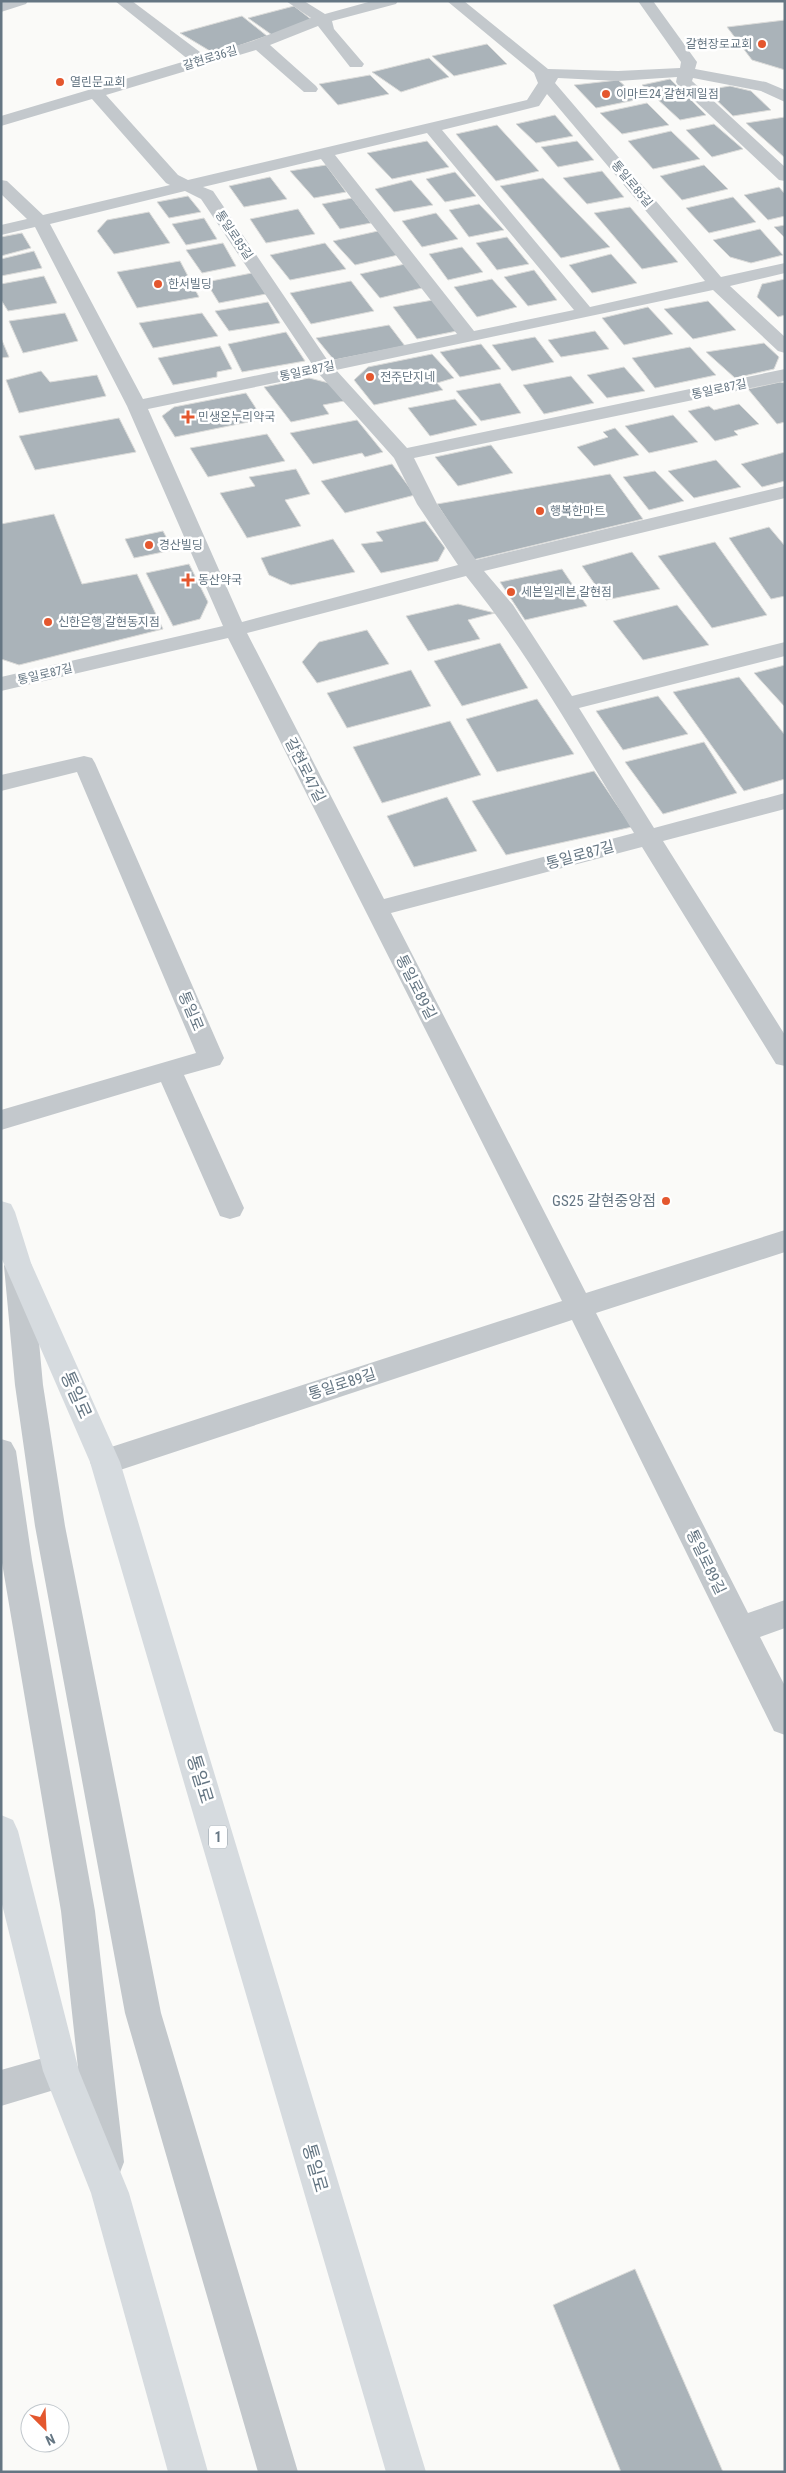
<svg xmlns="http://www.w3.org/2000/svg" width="786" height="2473" font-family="'Roboto Condensed','Noto Sans KR',sans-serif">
	<rect width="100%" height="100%" fill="#fafaf8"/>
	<g fill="#aab3b9" stroke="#dcdcda">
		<polygon points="294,6 312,20 272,35 248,18"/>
		<polygon points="242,16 267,36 215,54 180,33"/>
		<polygon points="785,20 785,70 752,60 727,27"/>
		<polygon points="487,44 507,64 454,76 432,56"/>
		<polygon points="429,58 449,77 401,92 372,72"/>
		<polygon points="370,75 389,94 338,105 319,84"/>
		<polygon points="670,79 706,115 680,120 642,85"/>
		<polygon points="618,80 640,99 596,108 574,85"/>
		<polygon points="730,86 751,91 771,110 733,116 706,90"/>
		<polygon points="647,103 669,125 622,134 600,113"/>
		<polygon points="555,115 573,136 536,143 516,124"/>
		<polygon points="785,117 785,158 746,123"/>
		<polygon points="714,124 743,149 712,157 686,130"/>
		<polygon points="497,125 539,171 496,181 456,134"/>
		<polygon points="671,131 700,159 653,169 628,141"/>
		<polygon points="427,141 449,167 392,179 367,153"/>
		<polygon points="577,141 594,160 558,167 541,147"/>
		<polygon points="326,165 346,192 314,198 290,171"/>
		<polygon points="704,165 728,189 682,200 660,176"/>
		<polygon points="602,171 624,197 587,204 563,178"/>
		<polygon points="455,172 476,196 445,202 426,179"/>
		<polygon points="270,177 287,199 244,207 229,186"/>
		<polygon points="543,178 610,247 561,258 500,186"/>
		<polygon points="411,180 433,205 394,212 375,189"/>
		<polygon points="779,187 785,194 785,216 768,220 744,195"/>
		<polygon points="188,196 201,212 169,218 157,202"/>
		<polygon points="733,197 756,222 709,233 686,208"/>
		<polygon points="352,198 371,223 340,229 322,204"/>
		<polygon points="479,204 504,230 469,237 449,210"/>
		<polygon points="630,207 678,262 642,269 594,213"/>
		<polygon points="298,209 315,234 266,243 250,219"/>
		<polygon points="149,212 170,243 114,254 97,231 107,220"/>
		<polygon points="436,213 458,239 422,247 402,221"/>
		<polygon points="204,218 217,239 186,245 172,224"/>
		<polygon points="785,225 785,238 774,227"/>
		<polygon points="760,229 783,255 751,263 730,257 713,240"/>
		<polygon points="378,231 398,255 355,265 333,241"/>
		<polygon points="22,233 31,248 1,256 1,237"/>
		<polygon points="507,237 529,264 497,270 476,243"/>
		<polygon points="223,243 236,266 202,273 186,250"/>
		<polygon points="325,243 346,269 290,280 270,255"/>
		<polygon points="462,247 483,272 448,280 429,254"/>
		<polygon points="34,251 42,268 1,276 1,259"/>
		<polygon points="611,254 637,283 592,293 569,265"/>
		<polygon points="180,261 199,297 137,308 117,272"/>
		<polygon points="405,264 422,288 380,298 360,274"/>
		<polygon points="534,270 557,300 528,306 504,277"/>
		<polygon points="252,273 266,294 219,303 206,282"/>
		<polygon points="44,276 57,303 8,311 1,300 1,284"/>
		<polygon points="492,279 517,307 477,317 454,287"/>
		<polygon points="785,279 785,315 778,317 757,297 762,284"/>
		<polygon points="351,281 374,311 311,324 290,293"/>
		<polygon points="433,300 457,331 417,339 393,307"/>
		<polygon points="708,301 736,330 693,339 664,309"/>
		<polygon points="268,302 280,323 229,331 215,311"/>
		<polygon points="648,307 673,334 624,345 602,318"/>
		<polygon points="65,313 78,341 23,353 9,321"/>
		<polygon points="202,313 218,336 153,348 139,323"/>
		<polygon points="389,325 405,346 334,360 316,338"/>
		<polygon points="595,331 609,349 561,357 548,340"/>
		<polygon points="286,332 305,361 242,372 228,344"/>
		<polygon points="535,337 554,362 512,371 492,345"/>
		<polygon points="1,338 9,357 1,358"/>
		<polygon points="764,343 779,357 774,369 735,378 706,352"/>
		<polygon points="481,344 501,369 460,377 440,352"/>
		<polygon points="220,346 232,369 217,372 217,377 173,385 158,358"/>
		<polygon points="690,347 716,375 655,388 632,358"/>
		<polygon points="432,354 454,378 437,383 443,390 374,405 354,380 368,367"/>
		<polygon points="624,367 645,391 607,398 587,375"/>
		<polygon points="41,371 50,382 97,375 106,396 19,413 6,380"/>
		<polygon points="571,376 594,403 544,414 523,385"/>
		<polygon points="309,378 329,383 344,401 323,405 329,414 291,422 264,387"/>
		<polygon points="780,382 785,383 785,422 777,424 748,389"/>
		<polygon points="500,383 521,413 481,421 456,391"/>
		<polygon points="246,393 263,419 175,437 162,416 174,407"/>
		<polygon points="455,399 477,425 430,436 408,408"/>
		<polygon points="739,404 759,424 734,431 738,435 715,441 688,411 709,406 714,410"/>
		<polygon points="673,415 698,442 649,453 625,426"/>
		<polygon points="119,418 136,452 35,470 19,436"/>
		<polygon points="357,420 383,452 365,457 362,453 313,464 290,433"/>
		<polygon points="615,428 639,455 594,466 577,447 608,437 603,432"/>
		<polygon points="267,434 285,461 208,477 190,448"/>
		<polygon points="491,445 513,473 458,486 435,457"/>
		<polygon points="785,452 785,481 762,487 741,464"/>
		<polygon points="716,460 741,487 694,498 668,471"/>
		<polygon points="392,464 415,495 345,513 321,481"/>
		<polygon points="296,469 310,494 285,500 301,526 247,538 220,493 255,486 249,477"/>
		<polygon points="655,471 684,501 649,510 623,477"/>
		<polygon points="610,474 643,519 473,560 437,504"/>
		<polygon points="54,514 82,584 137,574 163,629 19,665 1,659 1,524"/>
		<polygon points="425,521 445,548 438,561 381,573 361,544 383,541 376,532"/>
		<polygon points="769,527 785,546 785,596 771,599 729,538"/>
		<polygon points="163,531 173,550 134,558 125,539"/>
		<polygon points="333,539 355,572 291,585 269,575 261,558"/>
		<polygon points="715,542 767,615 712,628 658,556"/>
		<polygon points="632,552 660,589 606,600 582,566"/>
		<polygon points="189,564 208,602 200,619 173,626 146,573"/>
		<polygon points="562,569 587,606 525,620 500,582"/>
		<polygon points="458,604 495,613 468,620 480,639 428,651 406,616"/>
		<polygon points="677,605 709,645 643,660 613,621"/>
		<polygon points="367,630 389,664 317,683 302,662 319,642"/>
		<polygon points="500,643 528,688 462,706 434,661"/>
		<polygon points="785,665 785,706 784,706 754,673"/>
		<polygon points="411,670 431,706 347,728 327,693"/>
		<polygon points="739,677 785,735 785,779 744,791 673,692"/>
		<polygon points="658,696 688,734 623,750 596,711"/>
		<polygon points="537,699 574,754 497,772 466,719"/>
		<polygon points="450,721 481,775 382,803 353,747"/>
		<polygon points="704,742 737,793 663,814 625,762"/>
		<polygon points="594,771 632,827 506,855 472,801"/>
		<polygon points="447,797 477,851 414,867 387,816"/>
		<polygon points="635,2269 723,2472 621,2472 553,2305"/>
	</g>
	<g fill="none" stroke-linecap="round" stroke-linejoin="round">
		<g fill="#c3c8cc" fill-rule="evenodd">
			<polygon points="28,1 26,4 1,12 1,2"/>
			<path d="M115 1H132L204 55 253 41 311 18 286 1H304L325 14 372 1H398L396 4 332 21 334 29 364 64 362 67H350L318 26 270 45 316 86 318 89 316 92H304L256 50 106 95 178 175 188 180 527 100 538 83 534 73 447 1H464L548 69 618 71 680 68 681 62 638 1H653L697 62 695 69 766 82 785 90V102L761 91 693 78 692 81 785 167V181L779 180 678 85 676 82 677 77 618 81 558 78 555 83 721 277 785 263V273L730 286 785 337V353L778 351 713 290 336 370 407 448 785 369V381L414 458 437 504 476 560 785 486V498L484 571 513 605 572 696 785 642V656L579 708 654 828 785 793V809L663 841 785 1035V1066L776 1064 642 847 391 913 586 1293 785 1230V1252L596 1313 748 1613 785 1600V1628L760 1637 785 1686V1735L774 1731 572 1320 105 1475 94 1471 90 1462 94 1453 105 1449 562 1301 228 638 1 691V677L223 626 127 406 35 227 1 235V225L27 219 1 194V180L7 181 43 215 170 185 166 183 92 99 1 126V116L189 60ZM547 94 705 281 590 307 442 130 539 106ZM427 133 574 310 474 331 335 155ZM321 159 457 334 328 361 213 191 203 187ZM185 191 201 199 312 364 143 399 50 224ZM319 374 394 458 417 504 458 565 242 622 148 409ZM466 576C530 655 580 746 634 833L384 899 247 633Z"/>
			<polygon points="84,756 92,758 95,763 224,1058 220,1065 184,1075 244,1208 240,1216 230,1219 220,1216 161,1082 1,1130 1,1110 196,1053 77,772 1,791 1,775"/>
			<polygon points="18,1255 28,1258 32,1266 43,1385 65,1526 161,2013 298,2472 258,2472 125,2013 35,1526 15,1385 4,1266 8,1258"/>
			<polygon points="1,1439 11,1442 16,1451 32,1560 95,1911 124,2162 119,2175 106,2180 93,2175 88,2162 78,2073 74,2084 1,2106 1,2070 61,2053 74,2058 78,2068 61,1911 1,1557"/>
		</g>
		<g fill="#d6dbdf" fill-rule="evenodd">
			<polygon points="1,1201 11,1204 15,1212 31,1263 120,1462 426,2472 386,2472 90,1462 1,1257"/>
			<polygon points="1,1815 13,1820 18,1831 79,2071 129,2193 208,2472 168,2472 91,2193 43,2071 1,1900"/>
		</g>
	</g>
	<g fill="#e4572e" stroke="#fff" stroke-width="2">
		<circle cx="762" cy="44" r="5"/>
		<circle cx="60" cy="82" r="5"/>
		<circle cx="606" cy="94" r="5"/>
		<circle cx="158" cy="284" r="5"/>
		<circle cx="370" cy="377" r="5"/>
		<path d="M185.5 409.5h5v5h5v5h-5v5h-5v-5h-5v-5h5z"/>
		<circle cx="540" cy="511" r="5"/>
		<circle cx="149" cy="545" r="5"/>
		<path d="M185.5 572.5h5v5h5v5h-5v5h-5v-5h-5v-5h5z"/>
		<circle cx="511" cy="592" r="5"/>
		<circle cx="48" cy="622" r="5"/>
		<circle cx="666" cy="1201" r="5"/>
	</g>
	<g text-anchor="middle" stroke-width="5" stroke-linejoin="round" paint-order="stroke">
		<g font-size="12" fill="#657683" stroke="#fff" text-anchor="start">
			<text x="752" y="48" text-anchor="end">갈현장로교회</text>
			<text x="70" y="86">열린문교회</text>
			<text x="616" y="98">이마트24 갈현제일점</text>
			<text x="168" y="288">한서빌딩</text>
			<text x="380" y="381">전주단지네</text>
			<text x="198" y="421">민생온누리약국</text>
			<text x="550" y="515">행복한마트</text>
			<text x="159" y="549">경산빌딩</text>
			<text x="198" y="584">동산약국</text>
			<text x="521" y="596">세븐일레븐 갈현점</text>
			<text x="58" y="626">신한은행 갈현동지점</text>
		</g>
		<g font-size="12" fill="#657683" stroke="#fff">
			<text transform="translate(210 58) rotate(-17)" y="4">갈현로36길</text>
			<text transform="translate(632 184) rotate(50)" y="4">통일로85길</text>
			<text transform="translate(234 235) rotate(56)" y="4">통일로85길</text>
			<text transform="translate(307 371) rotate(-12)" y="4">통일로87길</text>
			<text transform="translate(719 389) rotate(-12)" y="4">통일로87길</text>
			<text transform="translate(45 674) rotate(-13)" y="4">통일로87길</text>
		</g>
		<rect fill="#fff" stroke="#939fa8" stroke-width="1" x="209" y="1825.5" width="18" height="23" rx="4"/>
		<g font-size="14" font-weight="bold" fill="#657683">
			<text x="218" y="1842">1</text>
		</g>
		<g font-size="15" fill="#657683" stroke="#fff">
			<text transform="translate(305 770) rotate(63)" y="5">갈현로47길</text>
			<text transform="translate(580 855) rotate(-15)" y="5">통일로87길</text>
			<text transform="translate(416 987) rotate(63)" y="5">통일로89길</text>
			<text transform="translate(191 1011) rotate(67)" y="5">통일로</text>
			<text transform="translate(342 1384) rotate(-18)" y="5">통일로89길</text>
			<text transform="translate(706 1562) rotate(64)" y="5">통일로89길</text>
		</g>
		<g font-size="15" fill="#657683" stroke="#fff" text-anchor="end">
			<text x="656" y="1206">GS25 갈현중앙점</text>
		</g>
		<g font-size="18" fill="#657683" stroke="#fff">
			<text transform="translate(76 1395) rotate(66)" y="6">통일로</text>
			<text transform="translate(200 1779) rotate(73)" y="6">통일로</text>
			<text transform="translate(315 2168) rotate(74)" y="6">통일로</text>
		</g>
	</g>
	<rect width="786" height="2473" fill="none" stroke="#657683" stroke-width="5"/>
	<g transform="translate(45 2428) rotate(156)"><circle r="24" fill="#ffffff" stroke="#c1c8cd"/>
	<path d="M0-4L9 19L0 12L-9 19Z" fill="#e4572e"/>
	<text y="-8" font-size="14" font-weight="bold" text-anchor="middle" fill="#657683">N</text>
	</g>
</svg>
